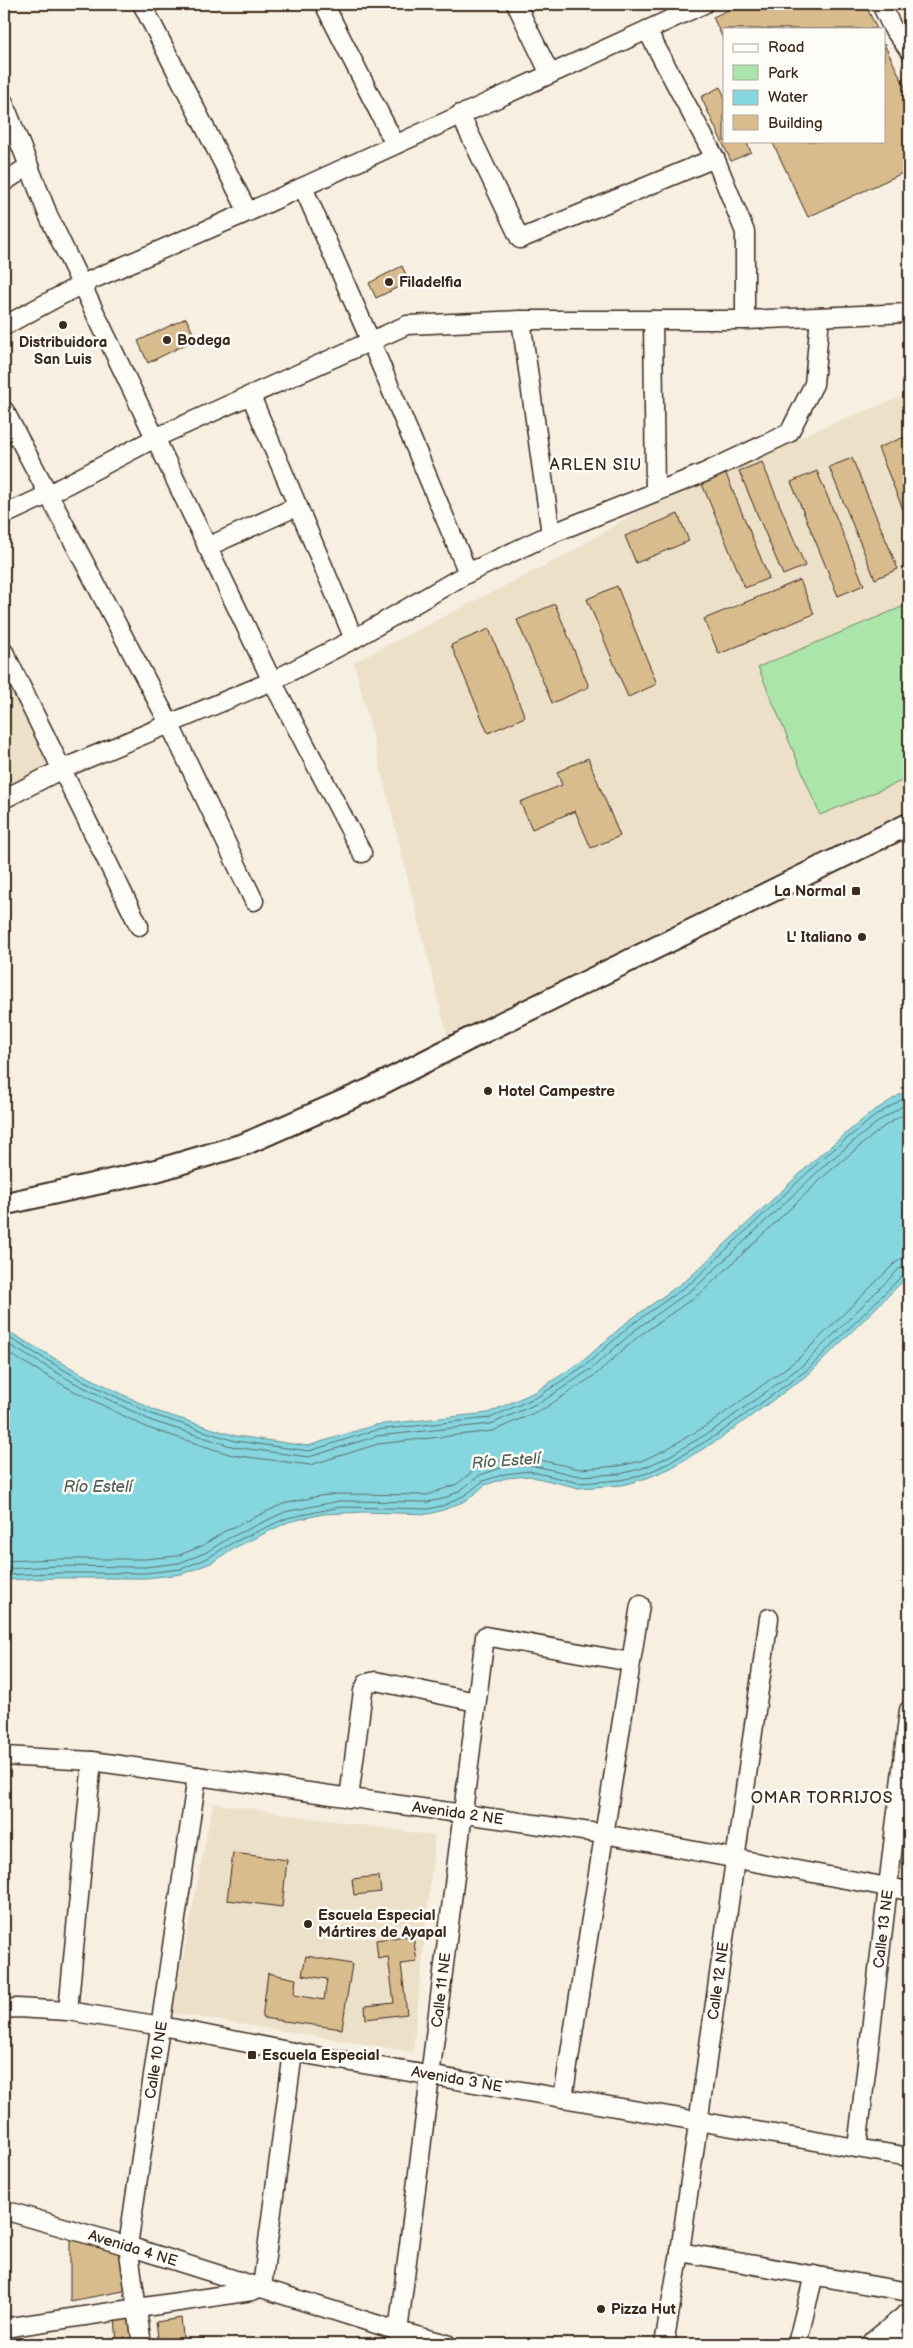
<svg xmlns="http://www.w3.org/2000/svg" width="913" height="2348" font-family="'Balsamiq Sans',sans-serif">
	<rect width="100%" height="100%" fill="#f6efe2"/>
	<filter id="ink" filterUnits="userSpaceOnUse"><feTurbulence type="fractalNoise" baseFrequency=".02" numOctaves="2"/><feDisplacementMap in="SourceGraphic" scale="10" xChannelSelector="R" yChannelSelector="G"/><feConvolveMatrix kernelMatrix="1 2 1 2 8 2 1 2 1" color-interpolation-filters="sRGB"/></filter>
	<g filter="url(#ink)">
		<g fill="#ede0c8">
			<polygon points="909,394 909,809 447,1035 354,662 570,553 634,513 762,457 811,432"/>
			<polygon points="4,670 51,765 4,790"/>
			<polygon points="213,1803 435,1836 413,2052 172,2013"/>
		</g>
		<polygon fill="#abe5aa" stroke="#738864" points="909,604 909,778 820,815 758,667"/>
		<polygon fill="#86d6df" stroke="#689192" points="909,1089 909,1275 810,1373 721,1438 671,1468 647,1478 622,1485 579,1488 529,1476 506,1478 485,1485 467,1500 446,1509 429,1514 364,1512 323,1514 288,1522 234,1548 211,1563 182,1574 146,1578 56,1578 4,1580 4,1329 80,1373 156,1411 236,1436 308,1446 375,1425 488,1413 537,1391 584,1360 627,1322 689,1278 820,1155 872,1112"/>
		<g fill="none" stroke-linecap="round" stroke-linejoin="round">
			<g stroke="#596f6b" stroke-width="1">
				<polyline points="4,1335 78,1378 154,1415 235,1441 309,1451 376,1430 490,1418 539,1396 587,1364 631,1325 692,1282 823,1158 875,1116 909,1095"/>
				<polyline points="4,1342 75,1383 152,1421 234,1447 309,1457 377,1436 491,1424 543,1401 591,1369 635,1330 697,1286 827,1163 879,1121 909,1102"/>
				<polyline points="4,1351 72,1390 148,1428 232,1455 310,1465 378,1444 493,1431 545,1408 595,1375 639,1336 702,1292 832,1169 883,1127 909,1111"/>
				<polyline points="4,1561 56,1559 145,1559 177,1556 202,1546 225,1531 283,1504 319,1496 339,1494 427,1495 457,1484 477,1468 503,1460 531,1458 580,1469 619,1466 641,1461 663,1451 711,1423 798,1359 894,1264 901,1259 909,1258"/>
				<polyline points="4,1569 56,1566 145,1567 179,1563 205,1553 229,1538 285,1512 339,1501 428,1502 443,1499 461,1490 480,1475 504,1467 530,1465 579,1476 620,1474 643,1468 666,1458 715,1429 803,1365 899,1269 909,1266"/>
				<polyline points="4,1575 56,1573 146,1573 181,1569 208,1558 232,1543 287,1518 340,1507 429,1509 445,1505 465,1495 483,1481 505,1474 529,1471 579,1483 621,1480 645,1474 669,1463 718,1434 807,1370 904,1274 909,1272"/>
			</g>
		</g>
		<g fill="#d8bc8d" stroke="#3b2a1e">
			<polygon points="741,4 865,4 877,29 724,29 724,41 713,17"/>
			<polygon points="884,44 909,95 909,170 808,217 772,141 884,141"/>
			<polygon points="720,87 724,95 724,141 746,141 751,152 731,161 701,97"/>
			<polygon points="402,266 409,282 376,298 369,283"/>
			<polygon points="186,318 196,339 148,363 138,341"/>
			<polygon points="909,435 909,524 878,448"/>
			<polygon points="852,458 898,569 875,579 829,467"/>
			<polygon points="762,462 805,566 783,575 739,471"/>
			<polygon points="817,471 864,585 838,596 791,482"/>
			<polygon points="726,474 769,578 745,588 702,484"/>
			<polygon points="678,514 689,541 636,563 625,536"/>
			<polygon points="800,580 814,614 719,654 704,619"/>
			<polygon points="617,586 657,684 628,697 587,599"/>
			<polygon points="555,604 589,687 552,703 517,620"/>
			<polygon points="489,629 525,717 488,733 451,645"/>
			<polygon points="588,758 620,836 591,848 575,811 532,829 520,802 562,785 557,772"/>
			<polygon points="233,1853 287,1860 282,1907 227,1900"/>
			<polygon points="379,1876 381,1892 354,1895 352,1879"/>
			<polygon points="413,1935 417,1962 401,1964 407,2014 366,2019 365,2006 394,2003 388,1957 378,1959 376,1940"/>
			<polygon points="306,1956 352,1964 342,2029 262,2018 268,1973 296,1979 294,1995 324,2000 327,1979 302,1975"/>
			<polygon points="70,2238 120,2250 129,2290 70,2301"/>
			<polygon points="134,2313 138,2344 117,2344 115,2316"/>
			<polygon points="181,2318 184,2344 159,2344 156,2322"/>
		</g>
		<g fill="none" stroke-linecap="round" stroke-linejoin="round">
			<g stroke="#3b2a1e" stroke-width="21">
				<g id="minor">
					<polyline points="142,4 248,212"/>
					<polyline points="324,4 395,144"/>
					<polyline points="516,4 550,74"/>
					<polyline points="881,4 892,27 909,50"/>
					<polyline points="647,30 715,158 745,232 745,320"/>
					<polyline points="4,103 49,217 272,681 362,853"/>
					<polyline points="460,114 520,239 715,158"/>
					<polyline points="4,182 29,166"/>
					<polyline points="303,187 371,342 468,573"/>
					<polyline points="521,320 551,534"/>
					<polyline points="653,320 655,492"/>
					<polyline points="4,326 82,284 248,212 704,4"/>
					<polyline points="251,396 354,639"/>
					<polyline points="4,410 170,725 254,901"/>
					<polyline points="4,515 47,495 157,437 407,325 521,320 745,320 909,313"/>
					<polyline points="207,547 298,506"/>
					<polyline points="4,652 139,926"/>
					<polyline points="4,799 62,769 272,681 354,639 468,573 551,534 706,472 789,433 814,384 820,317"/>
					<polyline points="4,1756 92,1761 604,1834 909,1891"/>
					<polyline points="349,1798 363,1691 367,1683 376,1681 476,1702"/>
					<polyline points="4,2009 17,2008 68,2011 162,2026 293,2052 909,2157"/>
					<polyline points="68,2011 92,1761"/>
					<polyline points="563,2098 640,1605"/>
					<polyline points="857,2148 909,1710"/>
					<polyline points="4,2210 128,2246 398,2331 447,2344"/>
					<polyline points="680,2252 909,2292"/>
					<polyline points="4,2328 252,2291 262,2287 293,2052"/>
					<polyline points="142,2344 128,2246 197,1776"/>
					<polyline points="400,2344 398,2331 401,2309 485,1636 631,1662"/>
					<polyline points="664,2344 680,2252 769,1618"/>
					<polyline points="797,2344 814,2275"/>
				</g>
			</g>
			<g stroke="#3b2a1e" stroke-width="25">
				<polyline id="tertiary" points="4,1204 158,1170 245,1144 371,1089 471,1038 909,824"/>
			</g>
			<g stroke="#3b2a1e" stroke-width="31">
				<polyline id="trunk" points="877,2344 909,2318"/>
			</g>
			<use href="#minor" stroke="#fdfcf7" stroke-width="18"/>
			<use href="#tertiary" stroke="#fdfcf7" stroke-width="21"/>
			<use href="#trunk" stroke="#fdfcf7" stroke-width="28"/>
		</g>
	</g>
	<g fill="#3b2a1e" stroke="#fdfcf7" stroke-width="2">
		<circle cx="389" cy="282" r="5"/>
		<circle cx="63" cy="325" r="5"/>
		<circle cx="167" cy="340" r="5"/>
		<rect x="851" y="886" width="10" height="10" rx="2.5"/>
		<circle cx="862" cy="937" r="5"/>
		<circle cx="488" cy="1091" r="5"/>
		<circle cx="308" cy="1924" r="5"/>
		<rect x="247" y="2050" width="10" height="10" rx="2.5"/>
		<circle cx="601" cy="2309" r="5"/>
	</g>
	<g text-anchor="middle" stroke-width="5" stroke-linejoin="round" paint-order="stroke">
		<g font-size="15" font-weight="bold" fill="#3b2a1e" stroke="#fdfcf7" text-anchor="start">
			<text x="399" y="287">Filadelfia</text>
			<text x="177" y="345">Bodega</text>
			<text x="63" y="347" text-anchor="middle">Distribuidora<tspan x="63" dy="17">San Luis</tspan></text>
			<text x="846" y="896" text-anchor="end">La Normal</text>
			<text x="852" y="942" text-anchor="end">L' Italiano</text>
			<text x="498" y="1096">Hotel Campestre</text>
			<text x="318" y="1920">Escuela Especial<tspan x="318" dy="17">Mártires de Ayapal</tspan></text>
			<text x="262" y="2060">Escuela Especial</text>
			<text x="611" y="2314">Pizza Hut</text>
		</g>
		<g font-size="15" fill="#3b2a1e" stroke="#fdfcf7">
			<text transform="translate(458 1813) rotate(8)" y="5">Avenida 2 NE</text>
			<text transform="translate(883 1929) rotate(-83)" y="5">Calle 13 NE</text>
			<text transform="translate(718 1981) rotate(-82)" y="5">Calle 12 NE</text>
			<text transform="translate(441 1990) rotate(-83)" y="5">Calle 11 NE</text>
			<text transform="translate(156 2060) rotate(-81)" y="5">Calle 10 NE</text>
			<text transform="translate(457 2079) rotate(10)" y="5">Avenida 3 NE</text>
			<text transform="translate(133 2248) rotate(17)" y="5">Avenida 4 NE</text>
		</g>
		<g font-size="16" letter-spacing="1" fill="#3b2a1e" stroke="#fdfcf7">
			<text x="596" y="470">ARLEN SIU</text>
			<text x="822" y="1803">OMAR TORRIJOS</text>
		</g>
		<g font-size="16" font-style="italic" fill="#525e58" stroke="#fdfcf7">
			<text transform="translate(506 1460) rotate(-4)" y="6">Río Estelí</text>
			<text x="98" y="1492">Río Estelí</text>
		</g>
	</g>
	<rect width="913" height="2348" fill="none" stroke="#fdfcf7" stroke-width="20"/>
	<rect x="10" y="10" width="893" height="2328" fill="none" stroke="#3b2a1e" stroke-width="2" filter="url(#ink)"/>
	<rect x="723" y="28" width="162" height="115" fill="#fdfcf7" stroke="#afa8a0"/>
	<rect x="733" y="44" width="25" height="8" fill="#fdfcf7" stroke="#afa8a0"/>
	<text x="768" y="52" font-size="15" fill="#3b2a1e">Road</text>
	<rect x="733" y="65" width="25" height="15" fill="#abe5aa" stroke="#afa8a0"/>
	<text x="768" y="78" font-size="15" fill="#3b2a1e">Park</text>
	<rect x="733" y="90" width="25" height="15" fill="#86d6df" stroke="#afa8a0"/>
	<text x="768" y="102" font-size="15" fill="#3b2a1e">Water</text>
	<rect x="733" y="115" width="25" height="15" fill="#d8bc8d" stroke="#afa8a0"/>
	<text x="768" y="128" font-size="15" fill="#3b2a1e">Building</text>
</svg>
